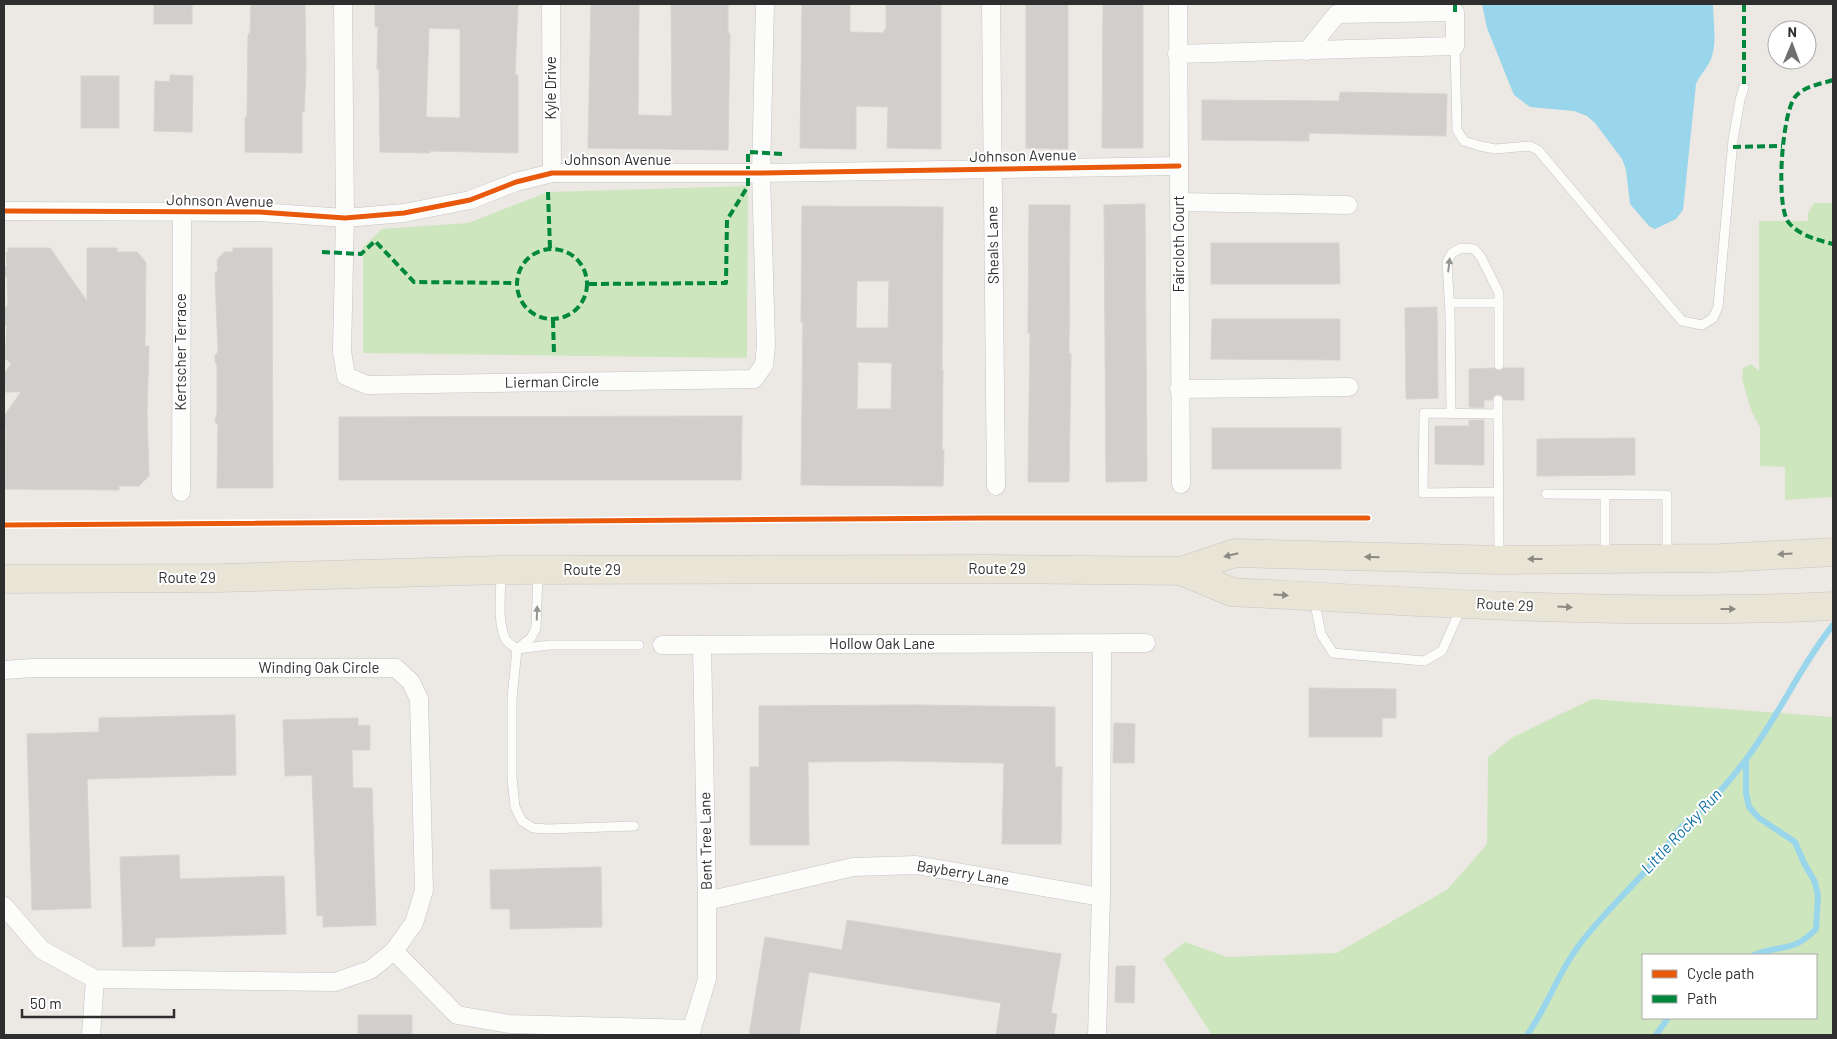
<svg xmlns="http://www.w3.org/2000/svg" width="1837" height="1039" font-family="Barlow,sans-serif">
	<rect width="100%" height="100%" fill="#ece8e4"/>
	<g fill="#cee6be" fill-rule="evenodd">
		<polygon points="748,186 747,358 363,353 363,247 382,229 468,223 548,192"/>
		<polygon points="1814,203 1833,203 1833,497 1785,500 1785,467 1760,466 1760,427 1751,410 1742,379 1743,368 1751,364 1759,371 1759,221 1808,221 1808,213"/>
		<path d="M1592 699 1833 717V1035H1212L1163 959 1185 942 1227 957 1337 953 1448 889 1487 844 1488 757 1513 737ZM1643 955H1816V1018H1643Z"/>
	</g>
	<path fill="#99d6ec" d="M1482 4H1713C1713 19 1717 42 1712 56 1709 67 1700 74 1696 84L1683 210 1676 219 1655 229 1649 226 1630 204 1626 170 1622 159 1595 123 1587 116 1574 111 1530 107 1514 95 1487 28Z"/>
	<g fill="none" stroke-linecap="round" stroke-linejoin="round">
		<g stroke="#99d6ec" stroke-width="6">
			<path d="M1746 761V793L1749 807 1759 818 1795 842 1804 863 1815 882 1818 896 1816 929C1793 953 1781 944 1754 955"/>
			<path d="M1527 1035C1548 1006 1558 972 1580 944 1605 911 1637 883 1663 851 1669 844 1673 836 1679 830 1686 822 1695 817 1702 810 1718 794 1734 776 1747 758 1779 716 1800 666 1833 625"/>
			<polyline points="1656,1035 1668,1018"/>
		</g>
	</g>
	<g fill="#d1cecb" stroke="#d7d4d0" fill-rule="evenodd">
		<rect x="154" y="4" width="38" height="20"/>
		<polygon points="251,4 305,4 306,71 304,112 302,112 302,153 245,152 245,117 247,117 248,34 250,34"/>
		<path d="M375 4H518L515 75H518V153L430 151V153L380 152 379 69H377L378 27H375ZM429 28 460 29V118L426 117Z"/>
		<polygon points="591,4 639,4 638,115 672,116 671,4 728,4 728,33 730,33 728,150 588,148"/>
		<polygon points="802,4 850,4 850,32 884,33 884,30 886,30 886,4 941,4 941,149 887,148 888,107 856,106 856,149 800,148"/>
		<polygon points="1026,4 1068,4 1068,149 1026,148"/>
		<polygon points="1103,4 1143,4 1143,148 1102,148"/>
		<polygon points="170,75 193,76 192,132 154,131 155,81 170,82"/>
		<rect x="81" y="76" width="38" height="52"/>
		<polygon points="1340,92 1447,94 1446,136 1309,133 1309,141 1202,140 1202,100 1339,101"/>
		<polygon points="1145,204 1147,481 1106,482 1104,205"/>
		<polygon points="1029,205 1070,205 1069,354 1071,354 1069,482 1028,482 1030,333 1028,333"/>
		<path d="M802 206 943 207 942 370H943L942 450H944L943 486 801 485 803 322H801ZM857 281H889L888 328H856ZM858 362 892 363 891 409H857Z"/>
		<polygon points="1211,243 1339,243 1340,284 1211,284"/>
		<polygon points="8,248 50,248 87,301 87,248 117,248 117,252 137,252 146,262 145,346 149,346 147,413 149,476 139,486 119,486 119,490 5,489 6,427 4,425 4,416 21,392 5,392 6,386 4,383 4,374 11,364 5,358 7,327 4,322 6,306 8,305 7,278 5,275 4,268 7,266 6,252 8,253"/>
		<polygon points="233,248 272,248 273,488 217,488 218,425 215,422 217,413 217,365 215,362 215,355 218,352 215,273 218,270 217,260 224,252 233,252"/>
		<polygon points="1437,307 1438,398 1406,399 1405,308"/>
		<polygon points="1212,319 1340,319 1340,360 1211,359"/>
		<polygon points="1494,368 1499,371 1504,368 1524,368 1524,400 1504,400 1502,395 1498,394 1493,396 1492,400 1484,400 1484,408 1469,407 1469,369"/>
		<polygon points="742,416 741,480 339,480 339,417"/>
		<polygon points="1469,420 1484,420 1484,465 1435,464 1435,426 1469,426"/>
		<rect x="1212" y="428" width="129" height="41"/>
		<polygon points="1635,438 1635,475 1537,476 1537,439"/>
		<polygon points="1309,688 1396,689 1396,718 1382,718 1382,737 1309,737"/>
		<polygon points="915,705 1055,707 1055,767 1062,767 1061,844 1002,844 1004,763 896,761 808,762 809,845 750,845 750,767 759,767 759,706"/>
		<polygon points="235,715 236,775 87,779 91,908 32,910 27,734 99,732 99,718"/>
		<polygon points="358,718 358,726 370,725 370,750 352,750 353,788 372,788 376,925 323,927 323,915 317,916 312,775 285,776 283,720"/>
		<polygon points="1114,723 1135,724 1134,763 1113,763"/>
		<polygon points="179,855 180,879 284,876 286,934 155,938 155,946 123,947 120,857"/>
		<polygon points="601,867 602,927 510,929 510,909 491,909 490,870"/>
		<polygon points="847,920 1061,954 1051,1013 1057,1014 1054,1035 996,1035 1001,1003 809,972 799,1035 749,1035 765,937 842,950"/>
		<polygon points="1116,966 1135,966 1134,1003 1115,1002"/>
		<rect x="358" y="1015" width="54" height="20"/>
	</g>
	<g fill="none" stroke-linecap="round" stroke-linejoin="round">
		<g stroke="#c5c4c5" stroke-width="10">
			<g id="service">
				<polyline points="1455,46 1457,130 1464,141 1480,146 1495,149 1530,146 1538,150 1682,321 1702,325 1713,318 1718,307 1733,140 1740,100 1744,87"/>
				<polyline points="1449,303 1499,303"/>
				<polyline points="1498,400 1498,414"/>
				<polyline points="1451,413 1450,314 1447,262 1452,253 1461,248 1474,249 1481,257 1499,293 1499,365"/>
				<polyline points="1499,492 1423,493 1424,413 1498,414 1499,557"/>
				<polyline points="1546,494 1667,495 1667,557"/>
				<polyline points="1605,556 1605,494"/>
				<path d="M501 573C501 593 497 620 505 638 507 643 513 646 517 649L550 645H639"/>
				<polyline points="538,573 536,628 531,638 517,649 512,698 512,778 515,807 522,821 533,828 548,829 634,826"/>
				<polyline points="1314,599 1321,634 1333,653 1424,661 1442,651 1461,608"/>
			</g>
		</g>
		<g stroke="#c5c4c5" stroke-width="19">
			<g id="minor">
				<polyline points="343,4 345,218 342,351 346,376 367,385 754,379 764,365 766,345 761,173 765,4"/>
				<polyline points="551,4 552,173"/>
				<polyline points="991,4 996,486"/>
				<polyline points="1178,4 1181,484"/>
				<polyline points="1177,54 1455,46 1455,12 1337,14 1307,51"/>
				<polyline points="1179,202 1348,205"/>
				<polyline points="4,211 259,212 345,218 404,213 470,200 516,182 552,173 761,173 1179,166"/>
				<polyline points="1179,389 1349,387"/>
				<polyline points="181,492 182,213"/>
				<polyline points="662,645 1146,643"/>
				<polyline points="4,670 33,668 396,668 411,682 419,699 424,890 414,923 394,951 370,970 335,982 95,979 42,950 4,906"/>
				<polyline points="707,901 853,867 916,865 1101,897"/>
				<polyline points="394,951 457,1015 509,1024 692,1029"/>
				<polyline points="91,1035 95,979"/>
				<polyline points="690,1035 707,979 707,901 702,645"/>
				<polyline points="1097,1035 1101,897 1102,645"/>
			</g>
		</g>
		<g stroke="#c6c5c4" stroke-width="29">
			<g id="primary">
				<path d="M1181 571 1232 592C1432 603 1633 616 1833 606"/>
				<polyline points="4,579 220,578 501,570 990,569 1181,571 1235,553 1499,560 1721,558 1833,552"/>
			</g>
		</g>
		<use href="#service" stroke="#fcfcfb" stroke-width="9"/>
		<use href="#minor" stroke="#fcfcfb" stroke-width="18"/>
		<use href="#primary" stroke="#e8e4d6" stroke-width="28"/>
		<g stroke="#00873e" stroke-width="4" stroke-dasharray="8 4" stroke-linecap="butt">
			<polyline points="1455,4 1455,12"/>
			<polyline points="1744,4 1744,87"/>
			<path d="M1833 80C1821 84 1804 86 1795 97 1782 113 1775 207 1789 223 1800 236 1818 240 1833 244"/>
			<polyline points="1733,147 1782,146"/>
			<polyline points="548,192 550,248"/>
			<circle cx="552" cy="284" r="35"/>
			<polyline points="322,252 361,254 375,241 414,282 516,283"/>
			<polyline points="589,284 726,283 727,220 748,186 748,152 783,154"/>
			<polyline points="553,320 554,355"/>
		</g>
		<g stroke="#fff" stroke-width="8">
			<g id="cycleway">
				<polyline points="4,211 259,212 345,218 404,213 470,200 516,182 552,173 761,173 1179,166"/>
				<polyline points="4,525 983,518 1368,518"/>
			</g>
		</g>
		<use href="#cycleway" stroke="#e8590c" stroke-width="5"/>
	</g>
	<defs><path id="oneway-solid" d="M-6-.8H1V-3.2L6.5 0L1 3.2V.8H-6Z" transform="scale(1.25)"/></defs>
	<g fill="#959594">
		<use href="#oneway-solid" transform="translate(1449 265) rotate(-83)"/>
		<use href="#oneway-solid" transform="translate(537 613) rotate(-88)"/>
	</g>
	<g fill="#8b8982">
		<use href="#oneway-solid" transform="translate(1785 554) rotate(177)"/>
		<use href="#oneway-solid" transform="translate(1231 555) rotate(166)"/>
		<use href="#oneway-solid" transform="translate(1372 557) rotate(-179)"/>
		<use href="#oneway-solid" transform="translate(1535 559) rotate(180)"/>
		<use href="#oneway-solid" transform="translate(1281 595) rotate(3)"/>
		<use href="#oneway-solid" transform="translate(1565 607) rotate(3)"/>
		<use href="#oneway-solid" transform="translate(1728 609)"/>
	</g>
	<g text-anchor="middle" stroke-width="4" stroke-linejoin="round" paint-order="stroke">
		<g font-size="15" fill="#2e2e2e" stroke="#fff">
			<text transform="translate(551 88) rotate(-90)" y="5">Kyle Drive</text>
			<text transform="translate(1023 156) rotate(-1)" y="5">Johnson Avenue</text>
			<text x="618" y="165">Johnson Avenue</text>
			<text transform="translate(220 201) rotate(1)" y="5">Johnson Avenue</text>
			<text transform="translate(1179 244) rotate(-90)" y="5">Faircloth Court</text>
			<text transform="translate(993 245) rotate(-91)" y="5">Sheals Lane</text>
			<text transform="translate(181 352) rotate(-90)" y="5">Kertscher Terrace</text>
			<text transform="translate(552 382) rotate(-1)" y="5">Lierman Circle</text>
			<text x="997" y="574">Route 29</text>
			<text x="592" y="575">Route 29</text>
			<text x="187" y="583">Route 29</text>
			<text transform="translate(1505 605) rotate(3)" y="5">Route 29</text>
			<text x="882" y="649">Hollow Oak Lane</text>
			<text x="319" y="673">Winding Oak Circle</text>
			<text transform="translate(706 841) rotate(-91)" y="5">Bent Tree Lane</text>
			<text transform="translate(963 873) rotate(9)" y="5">Bayberry Lane</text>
		</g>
		<g font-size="16" font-style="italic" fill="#0d6fa3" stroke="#fff">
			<text transform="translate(1681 831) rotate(-47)" y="6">Little Rocky Run</text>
		</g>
	</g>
	<rect width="1837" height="1039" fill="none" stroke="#2e2e2e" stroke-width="10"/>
	<rect x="1642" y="954" width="175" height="65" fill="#ffffff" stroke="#ababab"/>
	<rect x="1652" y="970" width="25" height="8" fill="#e8590c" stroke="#ababab"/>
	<text x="1687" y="979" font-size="15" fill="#2e2e2e">Cycle path</text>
	<rect x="1652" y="995" width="25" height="8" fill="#00873e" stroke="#ababab"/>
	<text x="1687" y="1004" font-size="15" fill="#2e2e2e">Path</text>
	<g transform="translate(1792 45) rotate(1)"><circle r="24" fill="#ffffff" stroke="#ababab"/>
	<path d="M0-4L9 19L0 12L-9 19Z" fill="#706f6e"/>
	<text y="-8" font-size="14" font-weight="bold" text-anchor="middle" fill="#2e2e2e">N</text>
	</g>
	<path d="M22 1009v8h152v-8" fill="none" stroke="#2e2e2e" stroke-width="2.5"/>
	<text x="30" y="1009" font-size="15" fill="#2e2e2e" stroke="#ffffff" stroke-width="4" paint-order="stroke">50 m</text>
</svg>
